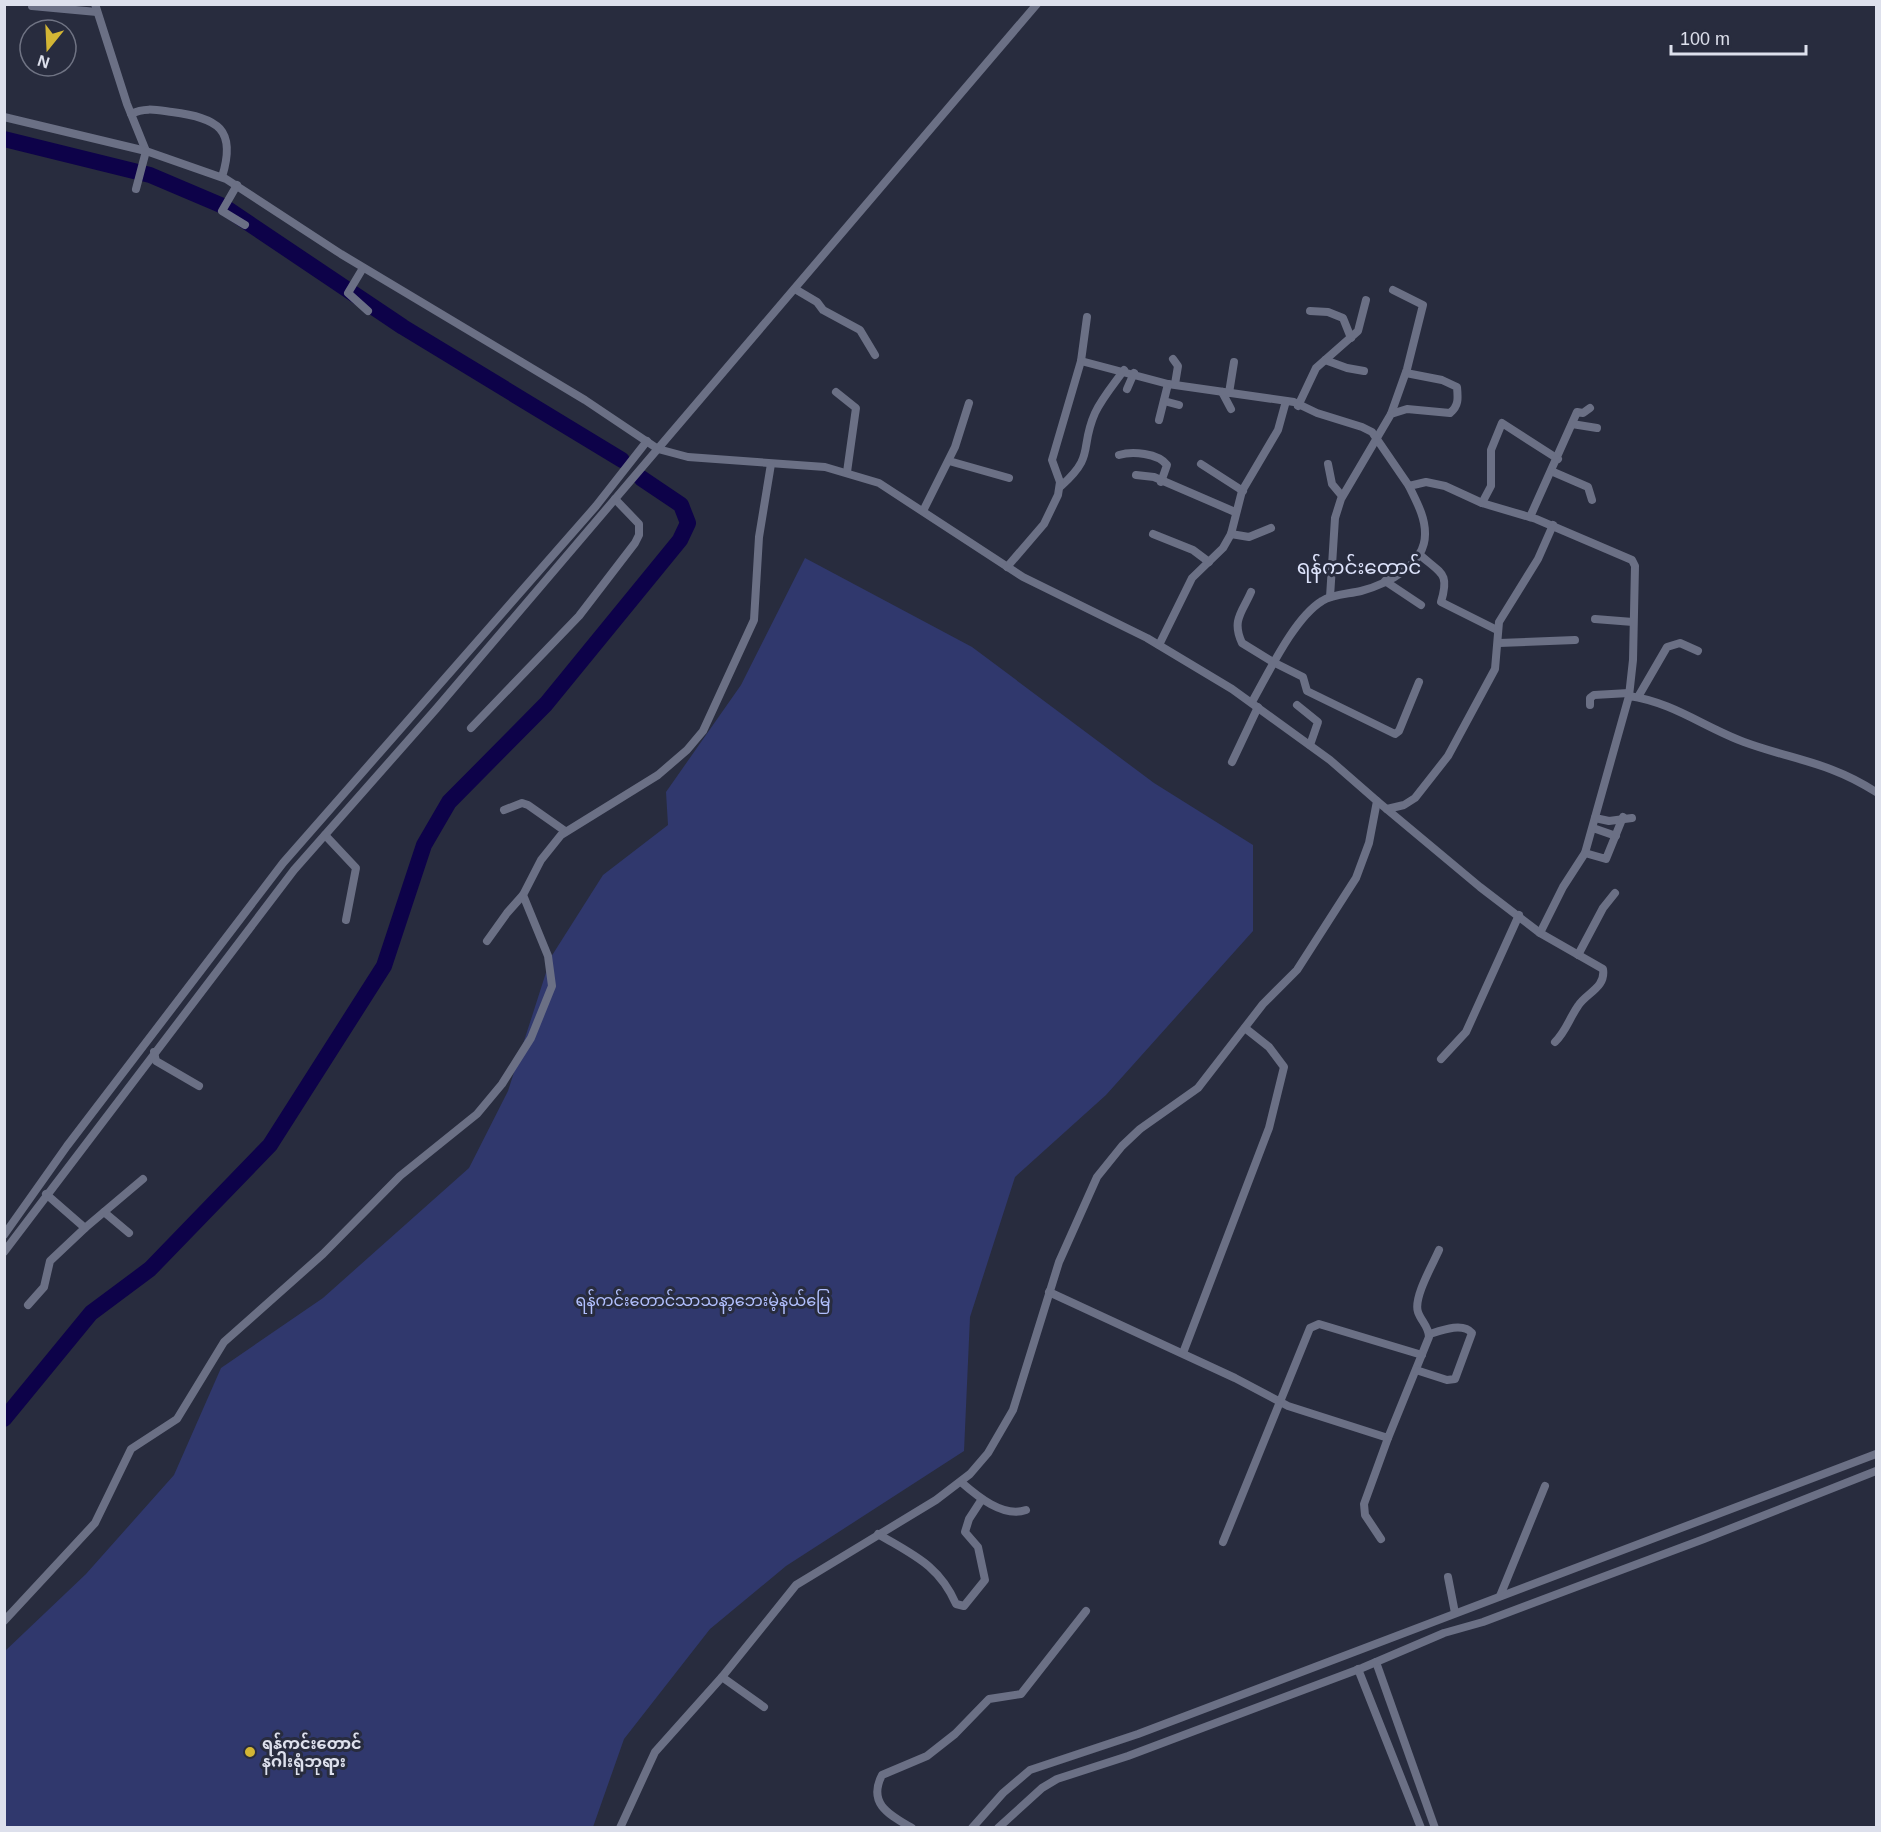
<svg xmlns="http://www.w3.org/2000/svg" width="1881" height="1832" font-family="Arial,'Noto Sans Myanmar',sans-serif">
	<rect width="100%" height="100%" fill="#282c3e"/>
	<polygon fill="#30386d" points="805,558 972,647 1154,783 1253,845 1253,931 1106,1095 1015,1177 970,1317 964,1451 786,1566 710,1629 624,1739 593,1827 5,1827 4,1652 86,1574 174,1475 221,1368 323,1298 469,1168 508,1091 551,957 603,875 668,825 666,792 741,685"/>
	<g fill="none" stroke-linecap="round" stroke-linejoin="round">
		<g stroke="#0d0249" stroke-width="16">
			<polyline points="4,139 150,175 223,206 403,327 622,460"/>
			<polyline points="4,1419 91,1313 150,1269 270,1145 384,966 424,845 449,802 546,704 680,540 688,523 681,505 641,478"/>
		</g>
		<g stroke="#6b7085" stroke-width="8">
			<polyline points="95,4 127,104 146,151 136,189"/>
			<polyline points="32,6 97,12"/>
			<path d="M131 114C145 107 157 110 172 112 218 118 237 129 222 177"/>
			<polyline points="4,117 146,151 226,179 341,254 585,400 658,449 688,457 825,467 879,483 1023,577 1147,638 1232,689 1330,760 1377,801 1369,843 1356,878 1297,970 1263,1004 1198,1088 1140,1129 1122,1146 1097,1177 1059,1262 1013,1410 988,1453 970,1474 936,1500 796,1585 722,1677 655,1752 620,1828"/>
			<polyline points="237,185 222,211 245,225"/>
			<polyline points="363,268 348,293 368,311"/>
			<polyline points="795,289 817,302 823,310 860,330 875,355"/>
			<polyline points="1310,311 1328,312 1343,318 1351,338"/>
			<polyline points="1173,359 1178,366 1175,384"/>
			<polyline points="1325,360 1347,368 1364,371"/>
			<polyline points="1081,361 1087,317"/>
			<polyline points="1127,389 1134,373"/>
			<polyline points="836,392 856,408 847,472"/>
			<polyline points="1222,392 1231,409"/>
			<polyline points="1229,393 1234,362"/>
			<polyline points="1164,401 1179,405"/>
			<polyline points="1298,406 1316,368 1358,331 1366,300"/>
			<polyline points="1391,414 1407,369 1423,305 1393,290"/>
			<polyline points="1159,420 1168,384"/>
			<polyline points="1572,424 1597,428"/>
			<path d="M1119 455C1132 451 1158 453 1167 465L1161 482"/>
			<polyline points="949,461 1009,478"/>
			<polyline points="1201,464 1243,491"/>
			<polyline points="1328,464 1332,484 1342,496"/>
			<polyline points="1551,471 1588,487 1592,500"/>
			<polyline points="1136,475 1154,477 1235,512"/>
			<path d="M1061 486C1096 455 1079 449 1095 413 1102 398 1114 384 1124 370"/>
			<polyline points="1482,503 1491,486 1491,450 1502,423 1558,459"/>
			<polyline points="923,511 955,447 969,403"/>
			<polyline points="1530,517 1577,412 1583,413 1590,408"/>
			<polyline points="1153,534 1193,550 1209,562"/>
			<polyline points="1231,534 1249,537 1271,528"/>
			<path d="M1419 554C1441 574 1450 572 1441 602L1497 630"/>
			<polyline points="1007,567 1044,524 1058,495 1060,482 1052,460 1081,361 1168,384 1294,402 1317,413 1362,427 1372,432 1409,486"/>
			<polyline points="1385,581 1421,605"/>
			<path d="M1251 592C1243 611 1231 620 1242 643L1273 662 1303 677 1307 691 1395 734 1399 731 1419 682"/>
			<path d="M1330 597 1335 518 1341 499 1391 414 1407 409 1450 413C1459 406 1458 398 1457 387L1442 380 1406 373"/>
			<polyline points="1595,619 1633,622"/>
			<polyline points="1499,643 1575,640"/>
			<polyline points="1159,645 1192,578 1223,548 1231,534 1242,491 1278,430 1286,401"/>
			<polyline points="1638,697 1667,647 1680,643 1698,651"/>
			<path d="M1252 702C1268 674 1294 618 1322 601 1332 594 1349 594 1361 591 1387 584 1426 565 1425 533 1425 516 1416 501 1409 486L1426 482 1445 486 1482 503 1536 519 1632 560 1635 566 1633 660 1629 696"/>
			<polyline points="1297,705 1318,722 1310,745"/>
			<polyline points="1590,705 1590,698 1594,695 1629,693"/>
			<polyline points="471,728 579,616 635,543 639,535 639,524 615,499"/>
			<polyline points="1232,762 1258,707"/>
			<path d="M1377 801 1480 887 1540 933 1603 969C1606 988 1586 993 1578 1006 1569 1019 1566 1031 1555 1042"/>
			<polyline points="1387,809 1404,805 1415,798 1448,756 1495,669 1499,622 1538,559 1553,525"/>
			<polyline points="504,810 522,803 528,805 565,831"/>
			<polyline points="1595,818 1609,821 1632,818"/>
			<polyline points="1593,828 1616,836"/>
			<polyline points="325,835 356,868 346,920"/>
			<polyline points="1585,853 1606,859 1623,817"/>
			<path d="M1540 933 1563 887 1585 853 1629 696C1672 702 1704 727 1744 742 1793 760 1830 762 1876 792"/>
			<polyline points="487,941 507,913 523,895"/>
			<polyline points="1578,955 1603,908 1615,893"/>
			<polyline points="154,1052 156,1061 199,1086"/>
			<polyline points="1441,1059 1466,1032 1519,915"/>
			<polyline points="104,1212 129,1233"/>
			<polyline points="85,1228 143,1179"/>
			<polyline points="4,1235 67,1146 283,863 596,506 647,441"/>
			<polyline points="4,1252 294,870 436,709 1037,4"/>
			<path d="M1049 1292 1235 1378 1288 1406 1388 1438 1429 1337C1429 1327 1421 1321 1418 1312 1413 1298 1433 1264 1439 1250"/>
			<polyline points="28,1305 44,1287 50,1261 85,1228 46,1194"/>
			<polyline points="1183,1353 1269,1128 1284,1067 1269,1047 1245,1028"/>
			<path d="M1416 1370 1447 1380 1455 1379 1472 1333C1463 1322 1442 1330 1430 1334"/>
			<path d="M961 1482C977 1496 1003 1518 1026 1510"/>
			<path d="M878 1534C913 1555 939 1565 956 1604L964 1606 985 1580 978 1547 965 1532 969 1519 982 1499"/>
			<polyline points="1381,1539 1365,1515 1364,1504 1388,1438"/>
			<polyline points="1223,1542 1310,1328 1319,1324 1422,1355"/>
			<polyline points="1448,1577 1455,1613"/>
			<polyline points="1500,1596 1545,1486"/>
			<polyline points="4,1621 95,1523 131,1449 177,1419 224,1342 323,1254 400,1176 477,1114 502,1084 531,1038 552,986 548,956 523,895 541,860 561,835 658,775 687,750 703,731 754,620 759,537 771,464"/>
			<polyline points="1376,1662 1435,1828"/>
			<polyline points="1358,1669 1421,1828"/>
			<polyline points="722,1677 764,1707"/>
			<path d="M912 1828C890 1815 867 1804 882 1775L927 1756 955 1734 989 1699 1021 1694 1086 1611"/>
			<polyline points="972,1828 1003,1793 1030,1770 1138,1734 1876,1454"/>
			<polyline points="998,1828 1042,1788 1057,1779 1128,1756 1362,1668 1444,1633 1483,1622 1704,1539 1876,1471"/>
		</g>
	</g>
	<circle fill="#d3b635" stroke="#282c3e" stroke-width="2" cx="250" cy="1752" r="6"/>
	<g text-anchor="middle" stroke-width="6" stroke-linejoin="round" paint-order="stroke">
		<g font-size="16" fill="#b1bffd" stroke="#282c3e">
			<text x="703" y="1306">ရန်ကင်းတောင်သာသနာ့ဘေးမဲ့နယ်မြေ</text>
		</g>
		<g font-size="16" font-weight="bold" fill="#dde0ec" stroke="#282c3e" text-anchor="start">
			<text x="262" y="1749">ရန်ကင်းတောင်<tspan x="262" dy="18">နဂါးရုံဘုရား</tspan></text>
		</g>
		<g font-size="20" fill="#dde3fb" stroke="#282c3e">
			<text x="1359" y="574">ရန်ကင်းတောင်</text>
		</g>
	</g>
	<rect width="1881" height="1832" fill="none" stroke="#dde0ec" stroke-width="12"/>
	<g transform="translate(48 48) rotate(198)"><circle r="28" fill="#282c3e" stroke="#707484" stroke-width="1.5"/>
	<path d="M0-4.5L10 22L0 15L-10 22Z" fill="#d3b635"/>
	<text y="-9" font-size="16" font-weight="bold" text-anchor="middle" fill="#dde0ec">N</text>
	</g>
	<path d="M1671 45v9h135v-9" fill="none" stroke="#dde0ec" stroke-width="3"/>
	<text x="1680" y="45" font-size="18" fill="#dde0ec" stroke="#282c3e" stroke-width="4.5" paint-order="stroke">100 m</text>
</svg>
